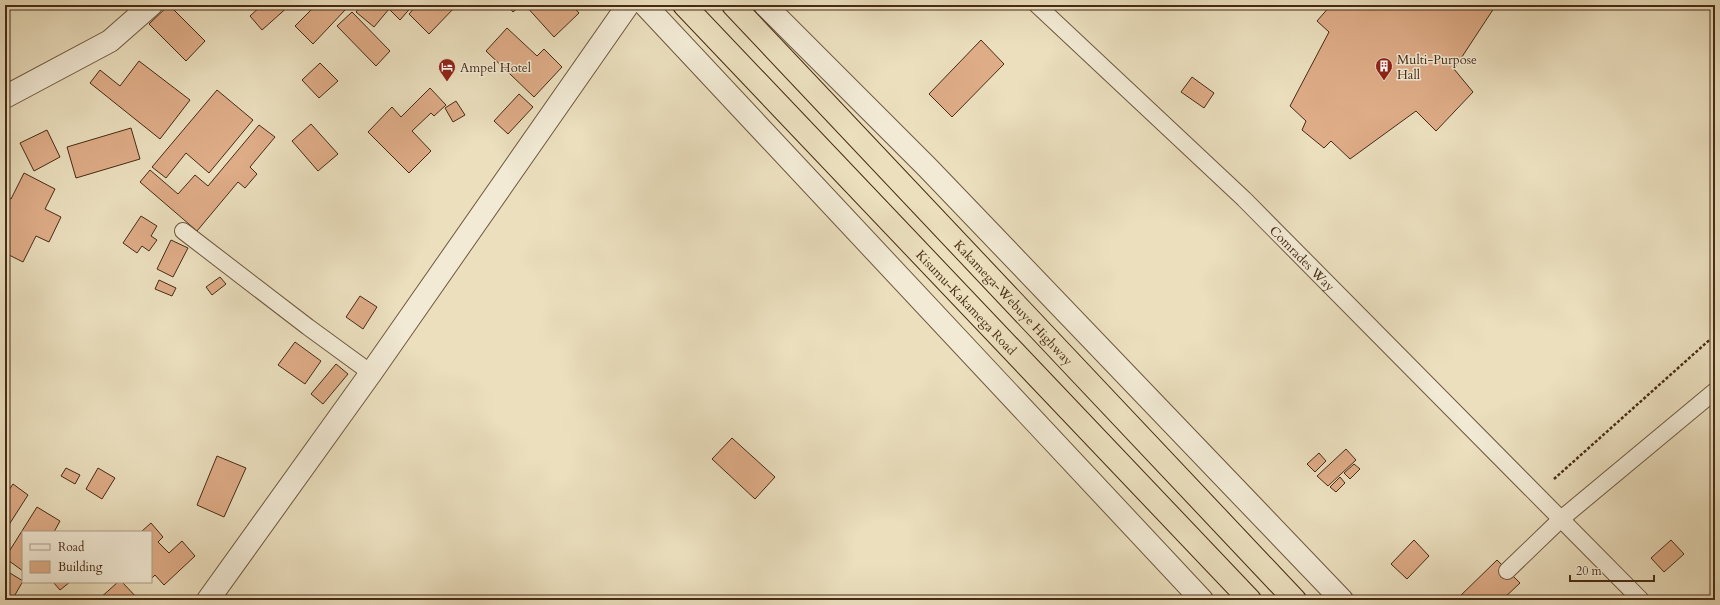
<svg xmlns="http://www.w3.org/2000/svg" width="1720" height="605" font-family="Cardo,serif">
	<rect width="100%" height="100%" fill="#ebdfbe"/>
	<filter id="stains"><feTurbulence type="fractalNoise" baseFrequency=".005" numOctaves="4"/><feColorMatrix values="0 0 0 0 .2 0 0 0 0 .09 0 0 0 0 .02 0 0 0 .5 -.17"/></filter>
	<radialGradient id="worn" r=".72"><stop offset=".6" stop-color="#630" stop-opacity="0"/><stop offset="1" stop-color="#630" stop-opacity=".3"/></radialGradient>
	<g fill="#deac87" stroke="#462b14">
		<polygon points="169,5 205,41 186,61 149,24"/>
		<polygon points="262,5 290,5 262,30 250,16"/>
		<polygon points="316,5 342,5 346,9 313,44 295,26"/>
		<polygon points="362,5 413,5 400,20 389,9 374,27 356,12"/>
		<polygon points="417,5 457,5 429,34 409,14"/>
		<polygon points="507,5 521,5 513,12"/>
		<polygon points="525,5 572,5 579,13 554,37"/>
		<polygon points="1331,5 1496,5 1454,69 1473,92 1436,131 1416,111 1350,159 1331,141 1324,148 1302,130 1306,121 1290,106 1329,32 1317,21"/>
		<polygon points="352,12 390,51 376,66 337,26"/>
		<polygon points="507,28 537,56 544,49 562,67 534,97 486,51"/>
		<polygon points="981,40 1004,64 952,117 929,94"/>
		<polygon points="139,61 190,100 160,139 90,83 100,70 120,86"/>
		<polygon points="320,63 338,81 319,98 302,80"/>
		<polygon points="1192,77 1214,93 1204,108 1181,92"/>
		<polygon points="430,88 446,105 434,116 431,113 412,131 431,151 409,173 368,132 392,107 401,117"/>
		<polygon points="217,90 253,120 209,173 186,153 166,178 152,167"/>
		<polygon points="519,94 533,107 508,134 494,121"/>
		<polygon points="456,101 465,115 453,122 445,108"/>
		<polygon points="311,124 338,154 318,171 292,141"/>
		<polygon points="259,125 275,137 250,167 257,174 245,188 238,182 197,231 140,182 150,170 178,194 195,175 208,186"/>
		<polygon points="131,128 140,159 76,178 67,147"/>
		<polygon points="47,130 60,157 34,171 20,143"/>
		<polygon points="24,173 55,189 45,209 61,217 49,242 36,236 23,262 5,253 5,197 11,199"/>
		<polygon points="141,216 157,226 151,236 157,240 149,251 142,246 137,253 123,243"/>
		<polygon points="171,240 188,248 173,277 157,269"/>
		<polygon points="220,277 226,284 212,295 206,287"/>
		<polygon points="159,280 176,288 172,296 155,289"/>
		<polygon points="360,296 377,307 363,329 346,317"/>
		<polygon points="295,342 321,361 305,384 278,365"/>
		<polygon points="336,364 348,374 323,404 311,394"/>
		<polygon points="732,438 775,477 755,499 712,459"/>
		<polygon points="1346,449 1356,460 1328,486 1317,476"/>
		<polygon points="1319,453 1326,461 1315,472 1307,464"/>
		<polygon points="217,456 246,468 224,517 197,505"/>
		<polygon points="1354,464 1360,469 1350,479 1344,473"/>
		<polygon points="66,468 80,475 75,484 61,476"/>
		<polygon points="98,468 115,478 102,499 86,489"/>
		<polygon points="1340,477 1345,483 1336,492 1330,487"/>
		<polygon points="13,484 28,495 5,531 5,496"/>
		<polygon points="37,507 60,521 54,532 23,532 23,571 5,558"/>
		<polygon points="151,523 163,537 158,542 169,553 182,541 195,556 164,585 155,575 151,579 151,532 141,532"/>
		<polygon points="1414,540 1429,556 1407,579 1391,564"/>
		<polygon points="1671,540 1684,554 1664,572 1651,558"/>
		<polygon points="1497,560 1520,583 1502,600 1456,600"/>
		<polygon points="5,570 23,581 12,600 5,596"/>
		<polygon points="53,582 70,582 60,590"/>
		<polygon points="118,582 122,582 139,600 100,600 99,599"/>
	</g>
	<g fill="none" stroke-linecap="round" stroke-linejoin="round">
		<g stroke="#6f583e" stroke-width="18">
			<g id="lane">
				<path id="s1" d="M1037 5 1244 199 1641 600"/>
				<polyline points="183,231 308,327 371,373"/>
				<polyline points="1507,571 1561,519 1715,391"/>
			</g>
		</g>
		<g stroke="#6f583e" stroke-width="24">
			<g id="street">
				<polyline points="645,5 1202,600"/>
				<polyline points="765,5 927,167 1342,600"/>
				<polyline points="5,97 110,41 151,5"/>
				<polyline points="208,600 371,373 628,5"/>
			</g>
		</g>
		<g stroke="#462b14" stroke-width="24">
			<g id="highway">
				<path id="s2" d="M684 5 1250 600"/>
				<path id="s3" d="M733 5 1295 600"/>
			</g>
		</g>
		<polyline stroke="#462b14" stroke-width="2.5" stroke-dasharray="3 2" stroke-linecap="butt" points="1554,479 1715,335"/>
		<use href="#lane" stroke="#f2ead5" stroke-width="16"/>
		<use href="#street" stroke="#f2ead5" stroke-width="22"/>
		<use href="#highway" stroke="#ebdfbe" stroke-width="22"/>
	</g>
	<defs>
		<g id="building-pin" transform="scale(0.9)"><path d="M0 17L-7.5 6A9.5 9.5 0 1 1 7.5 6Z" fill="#8f2418" stroke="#f2ead5"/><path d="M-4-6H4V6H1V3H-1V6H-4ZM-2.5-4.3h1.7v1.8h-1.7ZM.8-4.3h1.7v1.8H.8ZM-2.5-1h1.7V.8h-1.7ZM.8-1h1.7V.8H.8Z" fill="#fff"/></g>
		<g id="hotel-pin" transform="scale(0.9)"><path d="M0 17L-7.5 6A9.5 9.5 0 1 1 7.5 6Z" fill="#8f2418" stroke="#f2ead5"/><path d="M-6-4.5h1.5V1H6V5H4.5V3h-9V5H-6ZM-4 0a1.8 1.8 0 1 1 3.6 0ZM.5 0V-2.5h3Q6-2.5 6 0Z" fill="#fff"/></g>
	</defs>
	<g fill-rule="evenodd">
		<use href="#building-pin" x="1384" y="66"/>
		<use href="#hotel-pin" x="447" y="67"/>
	</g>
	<g text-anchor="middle" stroke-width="3" stroke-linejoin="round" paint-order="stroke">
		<g font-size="13" fill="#462b14" stroke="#f2ead5" text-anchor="start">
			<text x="1397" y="64">Multi-Purpose<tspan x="1397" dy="15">Hall</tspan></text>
			<text x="460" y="72">Ampel Hotel</text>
		</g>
		<g font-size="13" fill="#462b14" stroke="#f2ead5">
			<text dy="5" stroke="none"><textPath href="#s1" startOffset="367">Comrades Way</textPath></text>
			<text dy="5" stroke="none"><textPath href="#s3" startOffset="409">Kakamega-Webuye Highway</textPath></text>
			<text dy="5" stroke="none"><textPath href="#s2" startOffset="410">Kisumu-Kakamega Road</textPath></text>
		</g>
	</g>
	<rect width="1720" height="605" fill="none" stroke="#ebdfbe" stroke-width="20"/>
	<rect x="6" y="6" width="1708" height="593" fill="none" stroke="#462b14" stroke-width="2"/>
	<rect x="10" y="10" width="1700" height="585" fill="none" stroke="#462b14"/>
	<rect x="22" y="531" width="130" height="52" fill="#f2ead5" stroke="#ad9e88"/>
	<rect x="30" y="544" width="20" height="6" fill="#f2ead5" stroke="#ad9e88"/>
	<text x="58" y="551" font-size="12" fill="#462b14">Road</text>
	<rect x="30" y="561" width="20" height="12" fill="#deac87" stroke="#ad9e88"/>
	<text x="58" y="571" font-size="12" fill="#462b14">Building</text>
	<path d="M1570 575v6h84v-6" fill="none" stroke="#462b14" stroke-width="2"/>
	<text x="1576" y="575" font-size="12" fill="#462b14" stroke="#f2ead5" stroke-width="3" paint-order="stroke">20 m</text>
	<rect width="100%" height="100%" filter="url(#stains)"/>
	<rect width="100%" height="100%" fill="url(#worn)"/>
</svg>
